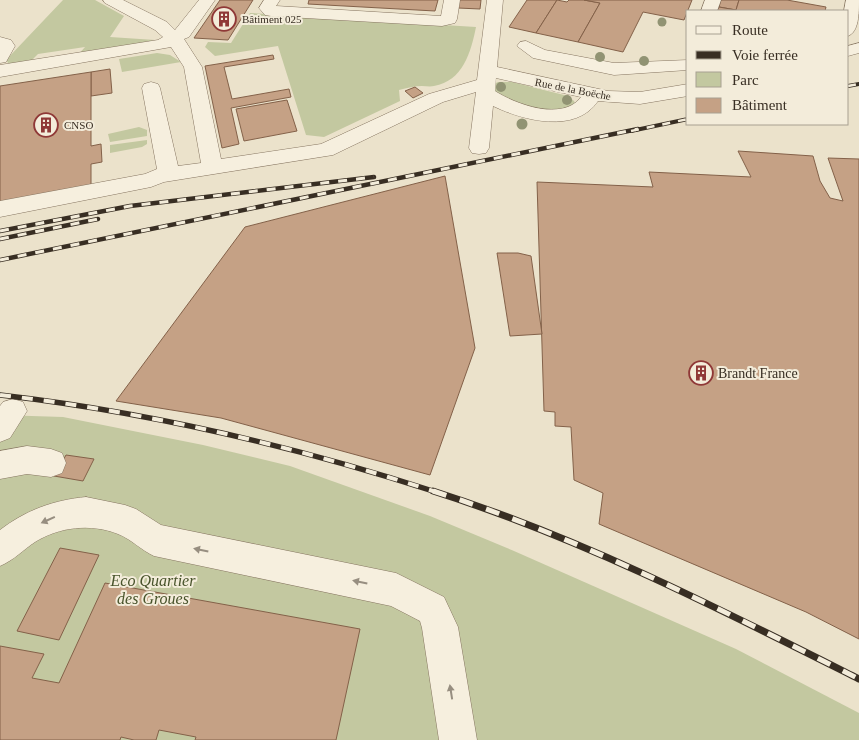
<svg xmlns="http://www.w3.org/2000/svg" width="859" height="740" font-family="'Times New Roman',serif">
	<rect width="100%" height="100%" fill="#ebe2cb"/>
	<g fill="#c3c8a0">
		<polygon points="63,0 95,0 124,16 110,37 155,40 78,55 85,47 38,54 30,62 9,64 6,60"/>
		<path d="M250 13 476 27C471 52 463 81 434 86 430 87 426 86 422 86 415 86 407 88 399 90L400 101 324 137 306 135 278 46 215 56 205 47 208 42 231 43Z"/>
		<polygon points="157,53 170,55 181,62 122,72 119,59"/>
		<polygon points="498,82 512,82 568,96 574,101 576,106 544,112 497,97 493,88 494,84"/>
		<polygon points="139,127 147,130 147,136 110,142 108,134"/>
		<polygon points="147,140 147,144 142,147 110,153 110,145"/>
		<polygon points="0,415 63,417 203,445 290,466 430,516 514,551 736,649 859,713 859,740 0,740"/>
	</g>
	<g fill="#c5a185" stroke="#836149">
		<polygon points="220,0 253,0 228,40 194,38"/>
		<polygon points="309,0 438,0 435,11 308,4"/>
		<polygon points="459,0 481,0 480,9 458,8"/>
		<polygon points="527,0 557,0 536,33 509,27"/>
		<polygon points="557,0 567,2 569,0 584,0 600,3 578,42 536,33"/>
		<polygon points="584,0 692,0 684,20 643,12 623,52 578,42 600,3"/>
		<polygon points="721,0 739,0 736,10 719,7"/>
		<polygon points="739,0 787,0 826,7 825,11 717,11 719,7 736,10"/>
		<polygon points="273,55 274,59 224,67 232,99 289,89 291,97 231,108 239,144 222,148 205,66"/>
		<polygon points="110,69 112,93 91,96 91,72"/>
		<polygon points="91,72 91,146 101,144 102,162 91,164 91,188 0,205 0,86"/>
		<polygon points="415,87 423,93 413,98 405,91"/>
		<polygon points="287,100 297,131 244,141 236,109"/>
		<polygon points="738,151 813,156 820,181 830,198 843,201 828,158 859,159 859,639 806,612 599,524 603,493 574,480 571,427 555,426 555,412 544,411 537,182 653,187 649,172 751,177"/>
		<polygon points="445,176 475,348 430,475 221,418 116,401 245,227"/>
		<polygon points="497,253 518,253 531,256 542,334 510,336"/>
		<polygon points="66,455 94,459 83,481 54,476"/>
		<polygon points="60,548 99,555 59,640 17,631"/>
		<polygon points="105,583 360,629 336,740 195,740 196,737 159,730 156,740 134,740 121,737 120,740 0,740 0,646 44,654 32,678 59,683"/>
	</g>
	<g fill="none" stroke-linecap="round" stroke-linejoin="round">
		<g stroke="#867561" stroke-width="1">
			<g id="minor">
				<path d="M103 0H123L167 22 175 30 199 0H215L189 37 184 39 202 67 221 159 321 144 429 94 477 80 487 0H503L497 67 608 91 640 92 688 84V96L640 104 598 101C576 134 524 121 493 106L489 148 486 153 479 154 472 153 469 148 476 92 443 102 333 155 164 182 151 187 0 217V201L145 174 157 169 142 88 144 84 151 82 158 84 160 88 178 166 201 163 184 67 171 47 0 77V65L158 40 163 37 155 30 105 3ZM496 78 581 97C563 122 515 104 495 91Z"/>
				<polygon points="264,0 280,0 276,6 441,16 444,0 460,0 457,19 455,23 442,26 271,16 265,15 259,8"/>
				<polygon points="705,0 721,0 717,11 701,11"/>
				<path d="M846 0H859C859 13 859 32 848 36V11H844Z"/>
				<polygon points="0,37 11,40 15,46 6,62 0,63"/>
				<polygon points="526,41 545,50 614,63 688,60 688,70 614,75 533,58 517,46 520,42"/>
				<polygon points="859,43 859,53 848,56 848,46"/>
				<polygon points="13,399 23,402 27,411 10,438 0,442 0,406 3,402"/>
				<polygon points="27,446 51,449 62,453 66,463 62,473 51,477 27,474 0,479 0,451"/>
				<path d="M86 497 125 505 136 509 161 525 396 573 444 597 458 627 477 740H439L422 628 420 621 391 606 154 556C141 550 131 539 118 534 91 523 59 527 35 542 23 550 14 560 0 566V530C26 510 54 500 86 497Z"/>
			</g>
		</g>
		<use href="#minor" fill="#f6efde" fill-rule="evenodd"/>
		<g stroke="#382e23" stroke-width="4">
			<g id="rail-far3">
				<polyline points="848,86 859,84"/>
				<polyline points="631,131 688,119"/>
			</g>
		</g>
		<g stroke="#382e23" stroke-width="4.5">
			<g id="rail-far2">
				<polyline points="0,231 130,206 374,177"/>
				<polyline points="0,239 98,219"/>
				<polyline points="0,260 638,129"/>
			</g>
		</g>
		<g stroke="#382e23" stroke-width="5.5">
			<path id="rail-far1" d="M0 395C148 412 294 446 436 492"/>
		</g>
		<g stroke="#382e23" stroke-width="7">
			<path id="rail" d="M433 491C581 538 720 609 859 679"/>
		</g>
		<use href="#rail-far3" stroke="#f3ecda" stroke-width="2.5" stroke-dasharray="8" stroke-linecap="butt"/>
		<use href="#rail-far2" stroke="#f3ecda" stroke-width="3" stroke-dasharray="9" stroke-linecap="butt"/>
		<use href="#rail-far1" stroke="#f3ecda" stroke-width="4" stroke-dasharray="11" stroke-linecap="butt"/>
		<use href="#rail" stroke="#f3ecda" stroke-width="5" stroke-dasharray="14" stroke-linecap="butt"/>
	</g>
	<g fill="#919373">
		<circle cx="662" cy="22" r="4.5"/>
		<circle cx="600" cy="57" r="5"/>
		<circle cx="644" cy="61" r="5"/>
		<circle cx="501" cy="87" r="5"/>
		<circle cx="567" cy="100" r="5"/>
		<circle cx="522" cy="124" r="5.5"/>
	</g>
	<defs><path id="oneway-solid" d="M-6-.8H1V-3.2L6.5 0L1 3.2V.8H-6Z" transform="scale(1.25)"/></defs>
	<g fill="#978e80">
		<use href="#oneway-solid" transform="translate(48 520) rotate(156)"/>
		<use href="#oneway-solid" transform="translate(201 550) rotate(-168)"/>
		<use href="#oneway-solid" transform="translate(360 582) rotate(-168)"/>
		<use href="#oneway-solid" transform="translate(451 692) rotate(-99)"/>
	</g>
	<defs>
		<g id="building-ring" transform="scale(1.25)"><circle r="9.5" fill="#f3ecda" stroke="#8f3837" stroke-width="1.5"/><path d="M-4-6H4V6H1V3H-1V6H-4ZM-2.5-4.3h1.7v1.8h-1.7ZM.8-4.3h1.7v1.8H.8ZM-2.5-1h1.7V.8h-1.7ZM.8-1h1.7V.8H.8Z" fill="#8f3837"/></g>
	</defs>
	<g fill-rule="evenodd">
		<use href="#building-ring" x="224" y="19"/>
		<use href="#building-ring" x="46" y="125"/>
		<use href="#building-ring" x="701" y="373"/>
	</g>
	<g text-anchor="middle" stroke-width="4" stroke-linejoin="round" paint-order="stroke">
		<g font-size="11" fill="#382e23" stroke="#f3ecda" text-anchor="start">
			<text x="242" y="23">Bâtiment 025</text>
			<text x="64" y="129">CNSO</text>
		</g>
		<g font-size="11" fill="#382e23" stroke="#f3ecda">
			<text transform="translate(573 89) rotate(11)" y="4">Rue de la Boëche</text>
		</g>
		<g font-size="14" fill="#382e23" stroke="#f3ecda" text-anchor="start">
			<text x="718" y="378">Brandt France</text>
		</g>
		<g font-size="16" font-style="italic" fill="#48532b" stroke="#f3ecda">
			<text x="153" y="586">Eco Quartier<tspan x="153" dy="18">des Groues</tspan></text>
		</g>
	</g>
	<rect x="686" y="10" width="162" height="115" fill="#f3ecda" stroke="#a8a091"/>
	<rect x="696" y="26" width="25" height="8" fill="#f6efde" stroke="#a8a091"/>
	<text x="732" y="35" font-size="15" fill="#382e23">Route</text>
	<rect x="696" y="51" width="25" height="8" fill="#382e23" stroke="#a8a091"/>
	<text x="732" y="60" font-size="15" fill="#382e23">Voie ferrée</text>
	<rect x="696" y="72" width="25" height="15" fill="#c3c8a0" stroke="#a8a091"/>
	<text x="732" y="85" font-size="15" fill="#382e23">Parc</text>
	<rect x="696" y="98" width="25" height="15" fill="#c5a185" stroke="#a8a091"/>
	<text x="732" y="110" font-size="15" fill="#382e23">Bâtiment</text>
</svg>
